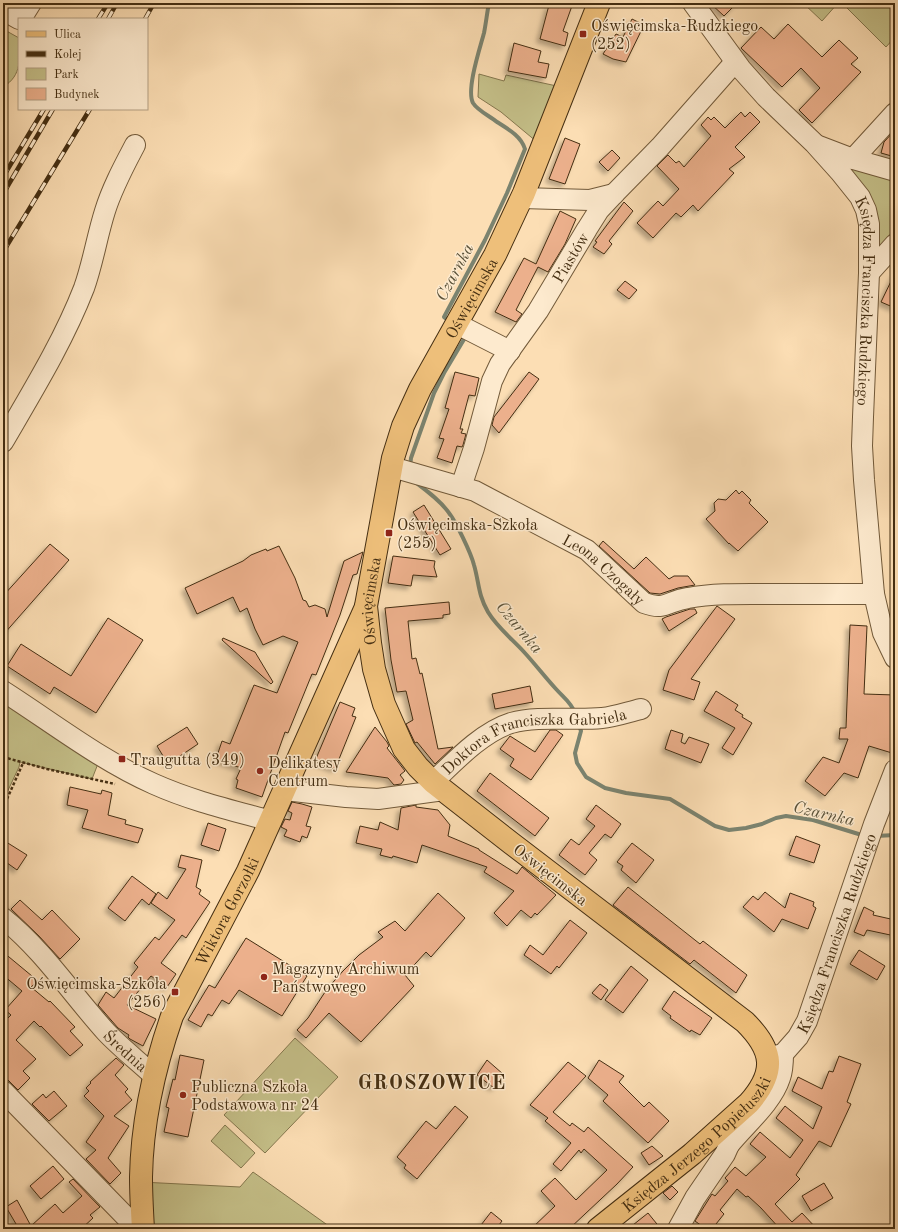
<svg xmlns="http://www.w3.org/2000/svg" width="898" height="1232" font-family="'Old Standard TT',serif">
	<defs>
		<filter id="shadow"><feDropShadow dx="-3.5" dy="3.5" stdDeviation="2" flood-color="#0004"/></filter>
	</defs>
	<rect width="100%" height="100%" fill="#fcdeb4"/>
	<filter id="stains"><feTurbulence type="fractalNoise" baseFrequency=".005" numOctaves="4"/><feColorMatrix values="0 0 0 0 .2 0 0 0 0 .09 0 0 0 0 .02 0 0 0 .5 -.17"/></filter>
	<radialGradient id="worn" r=".72"><stop offset=".6" stop-color="#630" stop-opacity="0"/><stop offset="1" stop-color="#630" stop-opacity=".3"/></radialGradient>
	<g fill="#c5c089" stroke="#84774e">
		<polygon points="803,3 838,3 822,21"/>
		<polygon points="842,3 895,3 895,37 886,47"/>
		<path d="M3 29 19 38C19 58 23 75 3 87Z"/>
		<polygon points="479,74 504,81 506,75 566,88 543,147 501,112 478,97"/>
		<polygon points="839,154 895,171 895,244 881,259 869,238"/>
		<polygon points="3,691 101,756 92,779 20,762 19,767 3,801"/>
		<polygon points="295,1038 338,1077 265,1153 224,1115"/>
		<polygon points="225,1125 255,1153 241,1168 211,1141"/>
		<polygon points="253,1172 333,1229 123,1229 141,1194 141,1182 240,1187"/>
	</g>
	<g fill="none" stroke-linecap="round" stroke-linejoin="round">
		<g stroke="#7b836f" stroke-width="4">
			<path d="M451 322 444 317 485 240 507 193 525 149C521 136 508 129 497 122 490 116 478 111 473 103 466 90 480 48 484 33 486 23 487 13 489 3"/>
			<polyline points="410,467 411,458 434,393 444,373 466,336 465,335"/>
			<path d="M415 482C427 491 441 501 449 513 456 522 471 553 474 565 479 582 478 595 488 612 497 627 512 639 524 652 535 664 545 677 556 689 564 698 571 702 575 713"/>
			<polyline points="579,725 581,731 575,753 577,763 586,777 605,788 626,793 670,799 715,826 729,830 746,828 762,824 776,818 786,816 813,820 865,836"/>
			<polyline points="876,836 895,835"/>
		</g>
	</g>
	<g fill="#ecb08c" stroke="#442e12" filter="url(#shadow)">
		<polygon points="556,3 573,3 563,31 568,33 565,46 540,39 549,5 555,7"/>
		<polygon points="710,3 737,3 724,16"/>
		<polygon points="632,19 644,25 626,62 613,59 603,54 616,34 623,37"/>
		<polygon points="788,24 822,57 839,40 858,58 851,64 861,72 812,123 799,110 820,88 801,68 782,87 741,48 761,27 774,39"/>
		<polygon points="514,43 541,51 538,62 549,64 546,78 508,71"/>
		<polygon points="741,112 745,117 750,112 760,122 735,147 745,157 729,169 734,173 698,211 693,205 681,217 676,213 653,238 637,223 658,201 663,206 679,189 657,166 668,155 676,163 679,161 684,167 711,136 701,125 708,117 711,120 714,117 725,128"/>
		<polygon points="895,130 895,157 881,153 884,142"/>
		<polygon points="565,138 580,144 565,184 549,179"/>
		<polygon points="612,150 620,158 608,171 599,162"/>
		<polygon points="624,202 633,211 609,241 612,244 604,254 593,247 597,242 595,241"/>
		<polygon points="560,211 576,219 565,244 548,272 538,267 516,310 522,314 516,322 495,312 524,258 536,264"/>
		<polygon points="895,273 895,308 881,302"/>
		<polygon points="625,281 637,290 629,299 617,290"/>
		<polygon points="455,372 479,378 475,396 469,395 460,429 463,429 461,433 466,434 463,445 462,447 457,446 452,463 437,458 444,439 439,438 449,409 445,408"/>
		<polygon points="529,372 539,379 499,433 492,425 494,417"/>
		<polygon points="736,490 739,494 742,491 751,500 749,503 768,522 738,551 729,543 729,544 706,519 715,511 714,503 718,499 726,500"/>
		<polygon points="424,505 451,549 440,555 413,512"/>
		<polygon points="603,541 634,569 646,557 669,579 674,576 688,576 695,585 678,588 660,594 650,593 599,546"/>
		<polygon points="50,544 69,560 3,635 3,596"/>
		<polygon points="279,546 295,578 303,600 306,601 309,607 315,605 325,609 327,617 344,561 363,552 357,574 353,575 340,615 316,675 312,674 288,733 285,732 262,797 236,788 238,780 236,779 241,768 216,759 222,741 230,744 254,685 277,693 298,642 283,636 263,645 255,629 247,608 240,612 233,597 197,614 185,588 243,561 251,555 266,549 267,551"/>
		<polygon points="393,556 435,561 434,567 437,577 413,575 411,586 388,583"/>
		<polygon points="449,602 450,614 443,615 443,618 408,621 412,659 416,658 420,674 422,673 438,749 453,747 435,764 417,742 415,743 406,724 413,720 406,691 397,692 391,660 385,608"/>
		<polygon points="717,606 735,619 691,679 700,682 694,700 663,690 669,670"/>
		<polygon points="690,609 695,609 697,613 669,631 662,619 666,617"/>
		<polygon points="108,618 143,640 96,713 54,687 50,694 7,666 21,644 71,676"/>
		<polygon points="850,625 867,626 864,694 895,695 895,747 893,746 892,753 869,746 858,778 844,773 825,796 805,781 823,757 839,763 848,739 839,739 840,728 846,728"/>
		<polygon points="223,638 255,652 273,682 271,684 222,640"/>
		<polygon points="530,686 533,702 495,709 492,694"/>
		<polygon points="716,691 738,705 735,710 743,715 742,717 752,723 733,755 722,748 735,728 704,711"/>
		<polygon points="340,702 355,708 352,716 356,717 335,769 315,761"/>
		<polygon points="187,727 198,744 168,764 157,746"/>
		<polygon points="375,727 387,742 389,746 387,748 405,771 400,775 404,780 401,784 394,785 388,778 346,772"/>
		<polygon points="550,730 556,730 563,735 531,780 510,766 514,759 500,749 510,736 535,752"/>
		<polygon points="671,730 683,734 681,742 685,744 689,737 709,744 701,763 665,749"/>
		<polygon points="490,773 549,818 535,836 477,791"/>
		<polygon points="70,787 101,794 102,790 112,793 108,815 126,820 125,824 143,829 138,843 82,828 88,810 67,805"/>
		<polygon points="292,802 302,804 312,807 306,826 311,827 307,838 302,836 300,842 284,836 287,830 281,827 285,819 290,820 292,813 288,811"/>
		<polygon points="416,805 416,807 438,810 450,825 448,836 479,849 479,850 517,874 522,867 556,895 537,915 535,913 531,918 521,910 507,926 494,913 514,891 484,872 487,867 422,845 417,863 393,856 392,858 380,855 382,849 356,843 360,826 378,830 380,822 398,830 401,808"/>
		<polygon points="596,805 621,824 611,838 605,834 589,853 597,860 585,875 559,855 571,839 579,845 595,826 586,819"/>
		<polygon points="208,823 226,829 219,851 201,845"/>
		<polygon points="796,836 820,845 814,863 789,855"/>
		<polygon points="3,840 27,855 17,870 3,860"/>
		<polygon points="632,843 654,860 636,883 621,870 623,866 617,862"/>
		<polygon points="181,855 202,860 196,887 201,890 199,894 210,902 186,938 182,935 161,963 176,974 167,987 151,976 127,1005 156,1019 143,1046 130,1039 128,1037 129,1035 118,1028 98,1005 106,992 114,998 138,967 134,963 155,937 159,940 175,920 151,903 158,892 167,899 186,869 178,867"/>
		<polygon points="132,876 156,894 149,905 142,899 125,921 108,908"/>
		<polygon points="628,887 700,944 703,941 747,975 736,993 694,960 690,964 613,905"/>
		<polygon points="765,892 785,908 790,893 814,902 813,906 816,908 808,929 782,919 774,932 743,907 753,896 758,900"/>
		<polygon points="438,893 465,918 431,957 426,952 405,975 414,986 361,1042 329,1013 306,1038 297,1030 308,1018 327,989 343,971 359,955 383,937 378,932 395,921 405,931"/>
		<polygon points="20,900 42,920 52,910 80,939 60,959 39,936 11,909"/>
		<polygon points="864,907 874,912 873,915 895,920 895,936 867,930 864,936 854,932"/>
		<polygon points="570,920 587,933 559,968 557,966 551,974 524,955 530,945 543,955"/>
		<polygon points="246,938 307,976 282,1016 239,990 229,1004 222,1000 212,1016 208,1014 201,1027 188,1020 209,985 215,988"/>
		<polygon points="859,950 885,966 877,980 850,964"/>
		<polygon points="3,952 38,981 31,987 49,1002 50,1001 75,1027 70,1031 83,1045 70,1056 41,1026 40,1027 34,1021 16,1040 36,1059 23,1071 30,1078 18,1090 3,1075 3,1023 11,1015 5,1010 22,991 3,975"/>
		<polygon points="631,966 648,980 623,1013 605,1000"/>
		<polygon points="600,984 608,990 601,1000 592,993"/>
		<polygon points="674,991 712,1018 700,1035 691,1030 690,1032 670,1018 671,1016 662,1009"/>
		<polygon points="180,1055 204,1060 188,1137 164,1132 169,1108 166,1107 173,1079 175,1080"/>
		<polygon points="839,1056 861,1064 847,1102 851,1104 831,1147 819,1141 796,1175 800,1179 775,1204 792,1222 802,1213 817,1229 780,1229 761,1208 748,1196 746,1197 737,1189 720,1210 724,1214 712,1229 706,1229 695,1221 712,1194 715,1196 728,1181 725,1178 735,1167 746,1176 766,1157 750,1144 760,1132 790,1158 803,1140 776,1118 785,1106 813,1129 822,1107 792,1091 798,1077 822,1089 829,1071 833,1072"/>
		<polygon points="116,1058 124,1065 115,1075 128,1089 125,1092 132,1100 114,1116 129,1126 108,1158 121,1173 110,1184 86,1159 96,1150 86,1142 104,1116 84,1096 89,1091 86,1088 91,1083 90,1082"/>
		<polygon points="487,1060 503,1074 494,1088 477,1075"/>
		<polygon points="599,1060 624,1076 619,1082 644,1107 649,1102 669,1121 648,1143 603,1101 608,1095 588,1078"/>
		<polygon points="568,1062 586,1076 553,1112 570,1126 572,1123 584,1132 588,1127 633,1167 617,1184 569,1229 531,1229 555,1206 541,1191 555,1178 576,1200 607,1170 584,1149 581,1153 579,1150 561,1171 553,1164 571,1143 545,1121 548,1118 530,1105"/>
		<polygon points="54,1091 67,1106 49,1121 32,1104 43,1094 46,1098"/>
		<polygon points="455,1106 468,1117 417,1179 404,1168 406,1165 397,1157 426,1121 436,1129"/>
		<polygon points="652,1146 663,1156 649,1165 641,1153"/>
		<polygon points="53,1166 64,1179 41,1199 30,1186"/>
		<polygon points="73,1179 100,1207 90,1215 93,1218 81,1229 19,1229 6,1207 17,1200 31,1226 55,1204 63,1213 82,1196 69,1182"/>
		<polygon points="824,1183 833,1198 811,1211 802,1196"/>
		<polygon points="672,1186 678,1192 670,1200 663,1193"/>
		<polygon points="491,1212 502,1221 496,1229 478,1229"/>
		<polygon points="648,1213 661,1229 628,1229"/>
	</g>
	<g fill="none" stroke-linecap="round" stroke-linejoin="round">
		<g stroke="#725a3a" stroke-width="22">
			<g id="minor">
				<path id="s1" d="M693 3 741 69 766 97 814 143 840 172 860 197 866 210 869 224V273L863 417 862 446 864 480 874 594 883 633 895 658"/>
				<polyline points="3,10 19,19"/>
				<polyline points="21,19 31,3"/>
				<polyline points="819,146 853,159 895,171"/>
				<polyline points="853,159 895,113"/>
				<polyline points="522,198 590,200 614,194"/>
				<polyline points="869,273 895,244"/>
				<polyline points="457,324 510,351"/>
				<path d="M3 442C32 392 63 342 84 288 93 263 97 236 105 211 112 188 124 166 135 145"/>
				<path id="s2" d="M392 467 475 491 587 550 644 603C666 611 667 601 688 598 715 593 745 594 773 594 807 594 841 594 874 594"/>
				<path id="s3" d="M461 487 474 448 492 381 500 364 538 311 587 229 599 210 614 194 660 147 735 62"/>
				<path d="M3 691C53 723 100 760 154 784 192 801 231 810 271 821"/>
				<path id="s4" d="M433 782C454 762 482 732 511 723 540 715 572 721 602 718 615 717 628 712 641 709"/>
				<polyline points="285,790 346,797 378,799 444,790"/>
				<path id="s5" d="M3 918C43 950 71 993 106 1032 120 1047 138 1061 153 1075"/>
				<path id="s6" d="M768 1058 783 1054 798 1037 807 1021 874 824 895 770"/>
				<polyline points="3,1091 128,1219"/>
				<path d="M729 1145C745 1125 772 1103 780 1078 783 1070 783 1062 783 1054"/>
				<polyline points="678,1229 695,1198 725,1154 729,1145 725,1137 718,1132"/>
			</g>
		</g>
		<g stroke="#442e12" stroke-width="24">
			<g id="major">
				<path id="s7" d="M143 1229C142 1212 141 1194 141 1177 142 1122 154 1068 172 1016L248 871 366 607"/>
				<path id="s8" d="M598 1229 692 1154 749 1103C776 1072 774 1051 745 1022L511 843 433 782 418 767 404 749 384 704 374 669 370 643 366 606 393 458 403 426 420 389 495 255 524 193 599 3"/>
			</g>
		</g>
		<g stroke="#442e12" stroke-width="2.5" stroke-dasharray="3 2" stroke-linecap="butt">
			<polyline points="3,757 47,769 115,784"/>
			<polyline points="3,808 23,763"/>
		</g>
		<use href="#minor" stroke="#fdeace" stroke-width="20"/>
		<use href="#major" stroke="#eebf7a" stroke-width="22"/>
		<g stroke="#442e12" stroke-width="4.5">
			<g id="rail">
				<polyline points="98,19 108,3"/>
				<polyline points="108,19 117,3"/>
				<polyline points="145,19 154,3"/>
				<polyline points="3,177 44,109"/>
				<polyline points="3,194 53,109"/>
				<polyline points="3,252 90,109"/>
			</g>
		</g>
		<use href="#rail" stroke="#fdeace" stroke-width="3" stroke-dasharray="9" stroke-linecap="butt"/>
	</g>
	<g fill="#8f2418" stroke="#fdeace" stroke-width="1.5">
		<rect x="579" y="30" width="8" height="8" rx="2"/>
		<rect x="385" y="529" width="8" height="8" rx="2"/>
		<rect x="118" y="755" width="8" height="8" rx="2"/>
		<circle cx="260" cy="771" r="4"/>
		<circle cx="264" cy="977" r="4"/>
		<rect x="171" y="988" width="8" height="8" rx="2"/>
		<circle cx="183" cy="1095" r="4"/>
	</g>
	<g text-anchor="middle" stroke-width="3" stroke-linejoin="round" paint-order="stroke">
		<g font-size="16" fill="#442e12" stroke="#fdeace" text-anchor="start">
			<text x="591" y="31">Oświęcimska-Rudzkiego<tspan x="591" dy="18">(252)</tspan></text>
			<text x="397" y="530">Oświęcimska-Szkoła<tspan x="397" dy="18">(255)</tspan></text>
			<text x="130" y="765">Traugutta (349)</text>
			<text x="268" y="768">Delikatesy<tspan x="268" dy="18">Centrum</tspan></text>
			<text x="272" y="974">Magazyny Archiwum<tspan x="272" dy="18">Państwowego</tspan></text>
			<text x="167" y="989" text-anchor="end">Oświęcimska-Szkoła<tspan x="167" dy="18">(256)</tspan></text>
			<text x="191" y="1092">Publiczna Szkoła<tspan x="191" dy="18">Podstawowa nr 24</tspan></text>
		</g>
		<g font-size="16" fill="#442e12" stroke="#fdeace">
			<text dy="6" stroke="none"><textPath href="#s3" startOffset="257">Piastów</textPath></text>
			<text dy="6" stroke="none"><textPath href="#s8" startOffset="1206">Oświęcimska</textPath></text>
			<text dy="6" stroke="none"><textPath href="#s1" startOffset="362">Księdza Franciszka Rudzkiego</textPath></text>
			<text dy="6" stroke="none"><textPath href="#s2" startOffset="238">Leona Czogały</textPath></text>
			<text dy="6" stroke="none"><textPath href="#s8" startOffset="882">Oświęcimska</textPath></text>
			<text dy="6" stroke="none"><textPath href="#s4" startOffset="115">Doktora Franciszka Gabriela</textPath></text>
			<text transform="translate(551 874) rotate(38)" y="6">Oświęcimska</text>
			<text dy="6" stroke="none"><textPath href="#s7" startOffset="335">Wiktora Gorzołki</textPath></text>
			<text dy="6" stroke="none"><textPath href="#s6" startOffset="149">Księdza Franciszka Rudzkiego</textPath></text>
			<text dy="6" stroke="none"><textPath href="#s5" startOffset="181">Średnia</textPath></text>
			<text dy="6" stroke="none"><textPath href="#s8" startOffset="130">Księdza Jerzego Popiełuszki</textPath></text>
		</g>
		<g font-size="17" font-style="italic" fill="#5b5239" stroke="#fdeace">
			<text transform="translate(454 272) rotate(-62)" y="6">Czarnka</text>
			<text transform="translate(520 627) rotate(50)" y="6">Czarnka</text>
			<text transform="translate(824 813) rotate(13)" y="6">Czarnka</text>
		</g>
		<g font-size="20" font-weight="bold" letter-spacing="1" fill="#442e12" stroke="#fdeace">
			<text x="432" y="1089">GROSZOWICE</text>
		</g>
	</g>
	<rect width="898" height="1232" fill="none" stroke="#fcdeb4" stroke-width="16"/>
	<rect x="4" y="4" width="890" height="1224" fill="none" stroke="#442e12" stroke-width="2"/>
	<rect x="8" y="8" width="882" height="1216" fill="none" stroke="#442e12"/>
	<rect x="18" y="18" width="130" height="92" fill="#fdeace" stroke="#b39f83"/>
	<rect x="26" y="31" width="20" height="6" fill="#eebf7a" stroke="#b39f83"/>
	<text x="54" y="38" font-size="12" fill="#442e12">Ulica</text>
	<rect x="26" y="51" width="20" height="6" fill="#442e12" stroke="#b39f83"/>
	<text x="54" y="58" font-size="12" fill="#442e12">Kolej</text>
	<rect x="26" y="68" width="20" height="12" fill="#c5c089" stroke="#b39f83"/>
	<text x="54" y="78" font-size="12" fill="#442e12">Park</text>
	<rect x="26" y="88" width="20" height="12" fill="#ecb08c" stroke="#b39f83"/>
	<text x="54" y="98" font-size="12" fill="#442e12">Budynek</text>
	<rect width="100%" height="100%" filter="url(#stains)"/>
	<rect width="100%" height="100%" fill="url(#worn)"/>
</svg>
